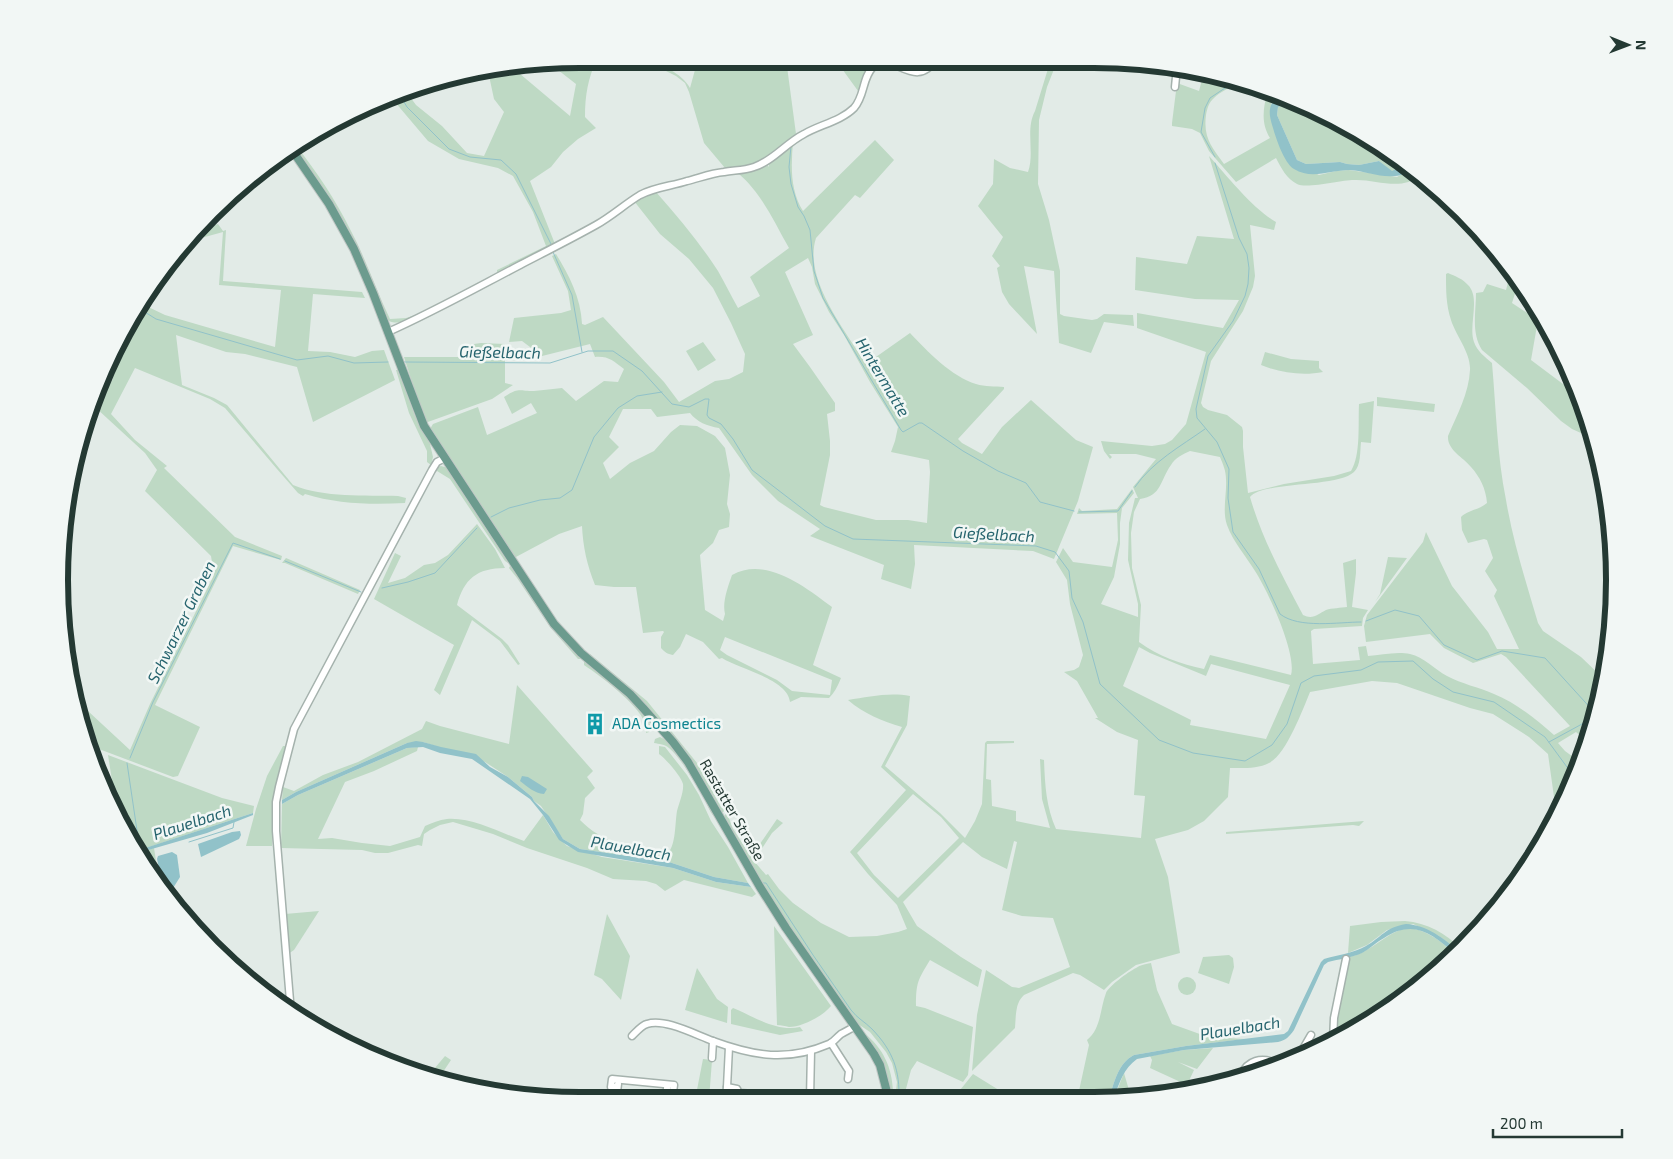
<svg xmlns="http://www.w3.org/2000/svg" width="1673" height="1159" font-family="'Exo 2',sans-serif">
	<rect width="100%" height="100%" fill="#e2ebe7"/>
	<g fill="#bed9c4" fill-rule="evenodd">
		<path d="M579 59H597C588 78 585 95 585 117L596 128 578 139 563 152 551 167 530 181 555 244 497 275V270L546 246 533 212 513 176 498 168 459 159 428 141 389 95 405 90 416 105 442 126 467 153 484 156 504 112 494 99 488 71 513 68 570 116 576 84 549 63Z"/>
		<path d="M642 59H647C662 66 681 72 690 88L698 59H786L796 134 795 138 752 166 725 168 704 143 689 92 685 83 676 76Z"/>
		<polygon points="836,59 873,59 879,61 873,65 861,95 845,73"/>
		<path d="M1051 59H1058L1047 87 1039 120 1038 184 1049 220 1060 271V314L1064 316 1092 320 1097 319 1104 314 1133 315 1134 326 1104 322 1091 353 1059 343 1054 271 1024 266 1037 334 1009 304 1002 292 997 268 1000 266 992 256 1003 237 978 206 993 184 994 159 1010 168 1028 172C1035 152 1025 130 1035 111Z"/>
		<path d="M1204 72 1237 83C1229 88 1220 92 1214 98 1209 102 1207 109 1206 115 1203 138 1212 147 1224 164L1270 138C1261 123 1263 110 1267 93L1277 96 1271 102 1285 157 1319 175 1336 171 1349 170 1397 177 1412 168 1420 175C1402 192 1376 179 1354 180 1341 180 1307 189 1297 184 1287 179 1281 168 1276 158L1236 182 1209 151 1200 133 1192 129 1172 126V123L1177 83 1199 91Z"/>
		<polygon points="1291,101 1324,113 1407,164 1392,172 1379,161 1359,165 1347,164 1340,162 1306,164 1297,160 1277,115 1278,107"/>
		<path d="M875 140 894 160 860 198 855 195 816 238C803 279 845 330 866 364L910 333C927 351 952 377 976 384 985 387 995 386 1004 387V389L958 439 962 443 982 454 1002 427 1031 400 1076 440 1093 447 1078 501 1054 559 1033 551 914 545 915 564 911 589 881 579 884 565 810 536 820 529 778 501 752 475 719 428C707 426 697 422 690 413L657 417 651 409H623L609 437 619 447 603 463 610 479 630 463 654 451 671 432 680 425 697 426 715 436 725 448 730 475 727 504 730 514 729 527 719 530 713 543 700 555 705 610 723 621 725 614C722 602 728 587 732 575 766 556 805 587 832 607L813 665 841 678C838 686 834 693 829 698L801 697 790 702C788 679 739 669 722 658L719 659 703 642 686 634 680 647 673 655C667 654 665 652 661 648V637L664 632 663 631 643 633 636 587H614L595 585C587 565 583 547 582 526L559 534 514 558 430 429 433 424 478 407 487 435 537 413 531 403 512 414 504 397C519 387 518 391 534 391 544 390 553 389 562 388L576 401 604 381 618 382 624 369C613 361 609 356 595 357L590 344 542 356 522 341 509 342 514 318 561 313 571 310 568 291 552 256 556 254C569 275 581 298 582 324L585 325 603 317 664 382 679 402 715 381 729 379 743 372 745 354 731 323 713 288 689 259 660 234 634 201 645 195 656 192C678 217 700 243 718 271 725 283 731 296 738 308L760 296 750 277 789 248C773 220 763 195 738 173L766 163 769 167V162L793 142C791 166 790 190 803 211ZM808 258 812 267 815 284 829 312 844 335 870 382 898 427 895 441 891 452 929 460 930 472 927 523 908 520H876L824 507 820 505 830 455V441L827 414 835 411V403L810 367 793 344 813 335 785 272ZM725 637 832 680 830 695 792 691 777 680 727 655 720 650Z"/>
		<path d="M295 144C316 171 336 200 351 231 366 259 376 290 390 319L406 318 425 312C414 318 399 327 387 320L335 208 318 182 292 146Z"/>
		<path d="M1209 156C1228 177 1253 209 1276 222L1274 230 1250 225 1255 276 1253 287 1243 311 1211 361 1201 403 1203 407 1208 410 1227 415 1242 427 1243 431V447L1248 493 1284 484 1334 476 1351 471C1361 455 1358 423 1359 404L1374 401 1371 443 1361 442C1360 451 1361 466 1354 472 1337 488 1262 481 1250 497 1262 539 1283 577 1303 615 1313 620 1318 614 1326 610 1332 608 1341 608 1347 607L1343 563 1356 559V573L1352 607 1368 610 1363 618 1362 626 1314 629 1311 631 1313 664 1360 660 1358 647 1366 646 1368 656C1381 655 1397 651 1410 654 1424 657 1434 669 1447 676 1462 684 1478 687 1494 694 1516 703 1536 719 1554 735L1570 726 1506 657 1501 654 1473 663 1444 648 1430 634 1366 642 1364 626 1367 615 1423 542 1426 532 1452 586 1488 632 1497 649H1519L1494 596 1497 590 1485 571 1493 558 1487 540 1484 539 1468 543 1462 530 1461 517C1468 510 1479 510 1487 503 1486 489 1480 477 1471 467 1463 457 1447 450 1448 436 1457 415 1469 393 1470 370 1471 353 1456 336 1451 320 1446 305 1446 290 1446 274L1448 273C1455 276 1463 279 1468 285 1481 298 1468 325 1474 342 1477 351 1485 357 1492 363 1496 408 1497 455 1506 500 1513 542 1526 582 1538 623L1543 631 1581 657 1604 679 1586 741 1576 732 1558 743 1565 751 1580 762 1574 779 1562 802 1555 804 1548 754 1529 737 1493 714 1470 708 1397 683 1372 681 1310 692C1303 709 1286 755 1269 763 1258 769 1242 768 1230 768L1228 797 1204 821 1188 830 1155 839 1168 877 1180 953 1136 965 1112 982 1104 990 1080 975 1073 973 1024 995C1015 1003 1016 1016 1015 1028L972 1071 977 1015 986 970 1012 987 1019 988 1070 967 1053 918 1022 916 1002 910 1017 842 1014 841 1007 869 982 857 963 842 903 902 917 926 961 957 982 970 978 987 930 960C918 980 916 982 916 1006L925 1008 973 1027 968 1075 963 1082 917 1061 911 1070 903 1100H895L897 1082 892 1063 886 1052 870 1032 858 1024 846 1009 807 954 765 890 724 817 727 812 732 827 751 857 777 819 783 823 772 833 754 861 766 875 768 874 779 889 793 903 821 923 849 937 877 936 898 932 907 929 897 905 868 874 850 852 906 790 881 767 902 727C882 721 864 714 848 700 868 697 889 692 910 696L907 725 885 766 940 813 965 838 975 821 982 804 985 743 987 741H1014V743L987 744 986 779 991 780 992 806 1016 811V821L1050 828 1042 799 1040 759 1044 760C1045 785 1046 806 1056 829L1141 838 1145 796 1134 795 1138 740 1117 732 1095 718H1098L1077 681 1064 672 1074 670 1079 667 1083 655 1070 604 1067 580 1056 562 1063 548 1073 562 1112 567 1118 540 1117 513 1077 514 1079 508 1082 511 1117 509 1132 489 1134 493 1122 508 1120 523V544L1114 577 1101 604 1138 617V604L1128 560 1129 523 1135 498H1138L1133 487 1156 459 1136 454H1109L1112 457 1110 459 1104 451 1101 441 1152 446 1165 444 1172 440 1186 424 1206 352 1137 328V313L1223 328 1239 300 1195 299 1135 290 1136 257 1187 264 1197 236 1234 239ZM1190 451 1220 457C1223 464 1226 471 1226 479 1227 494 1222 511 1227 525 1233 542 1246 556 1255 571 1268 591 1297 654 1291 675L1210 655 1204 669C1181 664 1158 656 1139 642L1141 605 1132 568 1131 533 1134 512 1140 499C1162 496 1160 480 1171 465 1175 458 1183 454 1190 451ZM1139 647 1150 653 1206 676 1211 664 1290 685 1266 739 1190 725 1191 720 1123 686ZM913 794 941 817 959 838 898 898 874 875 857 853Z"/>
		<path d="M218 224 223 231 226 230 223 281 362 292 365 298 313 294 308 351 330 352 355 357 372 351 384 350 395 380 313 422 297 367 245 354 226 352 176 335 182 385 214 398 227 405 293 485C324 498 365 495 398 496L406 498 405 503C372 505 337 504 305 494L303 496 298 493 277 469 225 408 210 399 135 368 111 414 135 440 167 466 164 468 235 537 282 556 281 560 233 546 155 705 200 727 178 776 173 777 91 746 75 699 130 750 150 704 214 575 211 556 145 491 157 470 145 453 108 419 96 408 91 407 92 403 97 404 113 379 108 361 129 319 140 303 165 315 275 347 281 290 219 285 223 232 183 243 194 231Z"/>
		<path d="M1511 271 1519 281 1512 303 1538 320 1531 360 1563 384 1577 389 1592 438 1572 429 1561 421 1527 388 1482 350C1471 332 1476 313 1476 293L1483 292 1487 284 1506 290Z"/>
		<polygon points="703,342 716,360 698,371 686,351"/>
		<polygon points="481,343 505,344 505,383 513,385 492,399 425,423 404,357 464,357 467,345"/>
		<path d="M1265 352 1291 359 1319 361V368L1323 372C1303 376 1280 373 1261 365Z"/>
		<polygon points="396,370 398,370 415,416 430,444 433,457 431,465 427,462 427,451 409,413"/>
		<polygon points="1377,397 1435,404 1434,412 1377,406"/>
		<polygon points="441,466 448,468 509,562 508,563 505,561 450,479 437,471 438,467"/>
		<path d="M477 524 495 549 505 568C477 568 464 579 457 605L502 639 508 645 520 664 518 665 500 641 472 620 440 695 434 690 454 645 374 599 395 553 401 556 388 583 405 578 424 565 435 563 448 555Z"/>
		<polygon points="1388,557 1407,558 1375,602 1380,594"/>
		<polygon points="286,558 360,590 358,594 285,563 282,563"/>
		<polygon points="513,565 582,658 581,659 578,659 550,627 517,578 509,568 510,566"/>
		<path d="M590 654 647 701 697 763 721 807 723 808H727L723 812H721C699 773 676 736 644 704 627 687 607 672 589 656Z"/>
		<path d="M584 661H587C602 674 648 709 651 728L649 732 646 733C646 729 647 725 645 722 635 702 602 677 584 665Z"/>
		<path d="M517 685 593 771 587 777 595 788 585 798 583 814 580 820C601 842 638 854 668 853 676 845 675 822 677 811 679 803 684 792 683 784 681 776 666 759 659 754V746L665 747 687 775 699 795 711 821 728 847 748 883 714 877 669 862 580 849 563 839 541 806 534 801 532 797 508 777 485 762 423 742 407 743 296 792 282 800 283 787 294 791 323 775 358 762 422 729 426 721 440 726 509 744Z"/>
		<path d="M660 737 666 740 702 790 716 816 715 817C710 813 708 806 705 800 697 786 681 758 669 748 665 744 659 744 654 743L655 739Z"/>
		<path d="M283 746H286V748C276 780 274 812 272 846H246L256 809 267 776Z"/>
		<path d="M418 747 417 751 374 771 345 782 318 839 332 838 362 843 390 846 420 837 425 826C432 823 439 820 447 819 472 817 501 833 524 841L543 815 553 832 567 846 602 857 673 868 716 882 751 887 756 894 752 897 684 880 665 891 656 884 646 881 613 879 587 868 527 848 493 834 453 822 440 825 430 830 424 834 422 846 418 845 388 853H375L362 850 281 848 282 804 298 795 407 748Z"/>
		<polygon points="108,755 222,798 254,806 253,813 146,848 135,849 118,819"/>
		<polygon points="1364,821 1359,826 1353,825 1226,834 1226,832"/>
		<polygon points="154,848 160,886 147,869 138,853"/>
		<polygon points="319,911 294,950 288,954 285,914"/>
		<polygon points="607,914 630,956 621,1000 602,979 594,975"/>
		<path d="M1405 921C1427 923 1446 933 1461 949L1458 951 1439 936 1413 924 1387 930 1367 945 1348 953 1350 926 1381 922Z"/>
		<path d="M774 926 831 1006C823 1016 802 1027 789 1027 785 1026 781 1025 777 1025Z"/>
		<path d="M1405 928C1425 928 1441 941 1455 954L1410 993 1336 1039 1337 1015 1348 957C1369 954 1383 935 1405 928Z"/>
		<polygon points="1229,955 1233,958 1234,967 1229,984 1198,973 1203,957"/>
		<path d="M1151 963 1157 990 1172 1024 1208 1037 1245 1039 1186 1046 1134 1055C1118 1063 1114 1083 1109 1099L1077 1100 1089 1045 1087 1040C1101 1029 1100 1009 1106 993 1109 986 1128 972 1136 968 1140 965 1146 964 1151 963Z"/>
		<polygon points="697,968 717,999 728,1007 727,1023 685,1010"/>
		<circle cx="1187" cy="986" r="9"/>
		<path d="M733 1008C755 1017 776 1032 800 1027L803 1031 780 1035 731 1024V1010Z"/>
		<path d="M864 1033C883 1048 892 1067 893 1091L891 1092 881 1062Z"/>
		<polygon points="1213,1048 1197,1069 1178,1062 1194,1070 1187,1085 1150,1068 1152,1060 1150,1056 1184,1050"/>
		<polygon points="445,1056 451,1060 439,1078 429,1075"/>
		<polygon points="703,1059 712,1060 709,1100 695,1100"/>
		<polygon points="1124,1073 1131,1097 1114,1098"/>
		<polygon points="973,1074 1015,1100 952,1100"/>
	</g>
	<g fill="#91c2c9">
		<path d="M1277 96 1291 101 1278 107 1277 115 1297 160 1306 164 1340 162 1347 164 1359 165 1379 161 1392 171 1407 164 1412 168C1407 172 1402 176 1395 176 1381 178 1365 171 1350 170 1330 170 1312 180 1294 169 1284 163 1276 138 1273 128 1269 115 1267 107 1277 96Z"/>
		<polygon points="416,741 423,742 441,747 476,754 490,767 508,777 532,797 534,801 549,816 563,839 580,849 669,862 714,877 748,883 751,887 716,882 673,868 578,852 559,840 543,815 530,799 472,759 440,753 423,747 407,748 298,795 282,804 282,800 296,792 407,743"/>
		<path d="M522 776 528 777 547 789 544 794C534 793 528 787 520 781Z"/>
		<polygon points="253,813 253,815 207,833 138,853 136,851"/>
		<polygon points="240,831 241,835 239,839 201,857 198,844 232,832"/>
		<polygon points="172,852 177,855 180,877 170,893 164,890 157,859 158,856"/>
		<path d="M1406 924C1426 925 1444 938 1458 951L1455 954C1432 933 1413 919 1384 938 1376 942 1370 949 1362 953 1351 958 1339 959 1328 962L1324 965 1294 1030C1289 1037 1286 1040 1278 1042L1184 1050 1137 1059C1124 1068 1119 1083 1114 1098L1109 1099C1114 1083 1118 1063 1134 1055L1186 1046 1284 1034 1288 1031 1321 962 1324 959C1338 955 1353 953 1366 946 1382 937 1384 928 1406 924Z"/>
	</g>
	<g fill="none" stroke-linecap="round" stroke-linejoin="round">
		<g stroke="#91c2c9" stroke-width="1">
			<polyline points="398,92 407,107 449,149 470,157 501,160 516,174 552,246"/>
			<polyline points="791,146 789,167 791,184 798,207 804,216 810,230 814,271 823,298 901,430 903,432 919,423 922,423 963,451 998,471 1026,483 1040,502 1074,511"/>
			<polyline points="1215,157 1201,132 1205,108 1210,98 1234,82"/>
			<path d="M1215 163 1239 238 1247 254 1249 268 1248 284 1245 296 1233 321 1208 356 1196 409 1197 418 1217 442 1229 469 1228 498 1233 532 1259 569 1280 614C1299 629 1339 622 1361 622"/>
			<polyline points="553,252 572,295 582,352"/>
			<polyline points="136,309 140,309 156,319 297,360 328,356 354,363 388,362"/>
			<polyline points="403,362 550,363 588,351 613,351 642,371 672,404 689,407 705,399 709,399 707,415 709,418 721,424 733,439 752,470 825,526 853,539 1036,546 1055,552 1069,571 1072,598 1083,622 1100,684 1159,740 1193,753 1245,761 1272,745 1287,724 1301,683 1314,676 1361,670 1378,662 1413,661 1433,679 1453,692 1494,702 1545,737 1575,778"/>
			<path d="M1135 487C1152 462 1181 446 1205 429"/>
			<polyline points="1079,512 1118,511 1132,491"/>
			<polyline points="491,517 509,508 540,500 560,498 572,490 594,437 618,408 637,396 662,392"/>
			<polyline points="285,561 361,592"/>
			<polyline points="382,588 408,582 435,573 477,528"/>
			<polyline points="1366,621 1395,610 1419,616 1444,645 1477,660 1502,651 1545,658 1595,713"/>
			<polyline points="1549,742 1593,718"/>
			<polyline points="130,758 153,702 233,543 280,559"/>
			<polyline points="127,763 139,844 138,847 134,848"/>
			<polyline points="189,842 233,828 234,822"/>
			<path d="M762 883H766L813 955 851 1010C857 1018 865 1022 872 1029 893 1051 900 1070 899 1100"/>
		</g>
		<g stroke="#a5b2ad" stroke-width="9">
			<g id="minor">
				<polyline points="1175,87 1177,67"/>
				<path d="M388 332C433 312 476 288 520 265 545 252 571 239 596 225 612 216 625 204 640 195 655 187 672 186 687 181 699 178 712 173 724 172 734 170 743 171 754 167 773 161 786 143 804 134 819 125 841 121 854 108 865 96 862 78 873 67 891 48 915 93 936 59"/>
				<polyline points="291,1013 276,831 276,802 279,787 294,729 432,470 437,462 445,458"/>
				<path d="M632 1036C636 1032 642 1025 647 1024 665 1018 696 1035 713 1041"/>
				<polyline points="1333,1041 1334,1018 1346,959"/>
				<polyline points="831,1043 849,1071 848,1079"/>
				<polyline points="1300,1054 1311,1035"/>
				<path d="M712 1058 713 1041C754 1056 787 1062 829 1044 834 1042 836 1038 841 1034 845 1032 850 1029 854 1027"/>
				<path d="M1241 1075C1248 1060 1261 1057 1276 1063"/>
				<polyline points="617,1087 611,1087 612,1079 674,1085 673,1092 667,1091"/>
				<polyline points="727,1087 729,1047"/>
				<polyline points="739,1093 737,1089 727,1087 726,1096 736,1096 739,1093 810,1097"/>
				<polyline points="810,1099 811,1051"/>
				<polyline points="616,1100 618,1084"/>
				<polyline points="666,1100 667,1088"/>
			</g>
		</g>
		<g stroke="#c2c8c6" stroke-width="10">
			<polyline id="major" points="290,147 329,204 354,249 373,293 424,426 554,624 581,653 630,694 643,708 673,742 688,762 760,887 786,928 874,1054 880,1065 889,1100"/>
		</g>
		<use href="#minor" stroke="#fff" stroke-width="6"/>
		<use href="#major" stroke="#6c9b8e" stroke-width="8"/>
	</g>
	<defs>
		<g id="building-bare" transform="scale(1.725)"><path d="M-4-6H4V6H1V3H-1V6H-4ZM-2.5-4.3h1.7v1.8h-1.7ZM.8-4.3h1.7v1.8H.8ZM-2.5-1h1.7V.8h-1.7ZM.8-1h1.7V.8H.8Z" fill="#0f9aa8" stroke="#f2f7f5" stroke-width="2.5" paint-order="stroke"/></g>
	</defs>
	<g fill-rule="evenodd">
		<use href="#building-bare" x="595" y="724"/>
	</g>
	<g text-anchor="middle" stroke-width="5" stroke-linejoin="round" paint-order="stroke">
		<g font-size="15" fill="#0d838f" stroke="#f2f7f5" text-anchor="start">
			<text x="612" y="729">ADA Cosmectics</text>
		</g>
		<g font-size="15" fill="#243933" stroke="#f2f7f5">
			<text transform="translate(732 810) rotate(60)" y="5">Rastatter Straße</text>
		</g>
		<g font-size="16" font-style="italic" fill="#26646e" stroke="#f2f7f5">
			<text transform="translate(500 352) rotate(1)" y="6">Gießelbach</text>
			<text transform="translate(883 377) rotate(59)" y="6">Hintermatte</text>
			<text transform="translate(994 534) rotate(3)" y="6">Gießelbach</text>
			<text transform="translate(181 622) rotate(-64)" y="6">Schwarzer Graben</text>
			<text transform="translate(192 822) rotate(-18)" y="6">Plauelbach</text>
			<text transform="translate(631 848) rotate(10)" y="6">Plauelbach</text>
			<text transform="translate(1240 1028) rotate(-9)" y="6">Plauelbach</text>
		</g>
	</g>
	<path d="M0 0H1673V1159H0ZM580 68H1094A512 512 0 0 1 1606 580V580A512 512 0 0 1 1094 1092H580A512 512 0 0 1 68 580V580A512 512 0 0 1 580 68Z" fill="#f2f7f5" fill-rule="evenodd"/>
	<path fill="none" stroke="#243933" stroke-width="6" d="M580 68H1094A512 512 0 0 1 1606 580V580A512 512 0 0 1 1094 1092H580A512 512 0 0 1 68 580V580A512 512 0 0 1 580 68Z"/>
	<g transform="translate(1628 45) rotate(91)" stroke="#f2f7f5" stroke-width="4" paint-order="stroke">
	<path d="M0-4L9 19L0 12L-9 19Z" fill="#243933"/>
	<text y="-8" font-size="14" font-weight="bold" text-anchor="middle" fill="#243933">N</text>
	</g>
	<path d="M1493 1129v8h129v-8" fill="none" stroke="#243933" stroke-width="2.5"/>
	<text x="1500" y="1129" font-size="15" fill="#243933" stroke="#f2f7f5" stroke-width="4" paint-order="stroke">200 m</text>
</svg>
